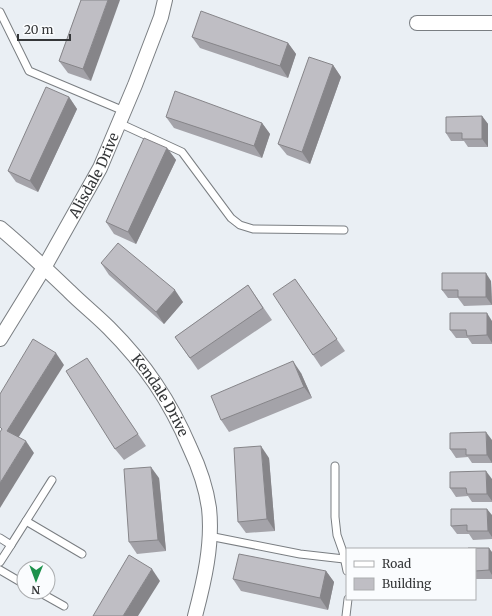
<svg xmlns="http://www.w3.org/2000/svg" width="492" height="616" font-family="Merriweather,serif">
	<rect width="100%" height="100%" fill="#eaeff4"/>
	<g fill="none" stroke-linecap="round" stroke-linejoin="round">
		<g stroke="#7a7e82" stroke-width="9">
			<g id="lane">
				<polyline points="0,12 29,71 124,111"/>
				<polyline points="119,123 182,152 231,218 240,225 253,229 344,230"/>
				<polyline points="335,466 335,517 337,535 343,552 347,571"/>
				<polyline points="26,521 82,554"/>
				<polyline points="209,536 300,554 344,559"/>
				<polyline points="0,538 11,545 52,480"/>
				<polyline points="0,562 11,545"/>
				<polyline points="0,570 24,584"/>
				<polyline points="39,592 64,606"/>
				<polyline points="346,616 348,599"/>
			</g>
		</g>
		<g stroke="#7a7e82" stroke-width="16">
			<g id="street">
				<polyline points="417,23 492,23"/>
				<path id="s1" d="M0 228C24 248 46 269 69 291 82 304 96 315 109 328 145 364 170 401 190 448 199 467 206 487 209 508 213 544 204 582 195 616"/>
				<path id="s2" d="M0 339 45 266 100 168 135 85 161 17 165 0"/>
			</g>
		</g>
		<use href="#lane" stroke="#fff" stroke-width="7"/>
		<use href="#street" stroke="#fff" stroke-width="14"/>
	</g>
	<g fill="#a4a3a9">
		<polygon points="81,0 91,81 68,73 59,61"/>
		<polygon points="192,37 288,43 296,54 288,78 200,48"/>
		<polygon points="333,65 341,77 310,164 287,155 278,144"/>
		<polygon points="69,97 77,109 38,192 16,182 8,171"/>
		<polygon points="482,116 488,124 488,147 468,147 464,141 451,141 446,133"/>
		<polygon points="166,117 262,123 270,134 262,158 174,128"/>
		<polygon points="167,148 176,160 136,244 114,234 106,222"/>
		<polygon points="101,263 183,302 164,324 109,275"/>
		<polygon points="295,279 345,351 321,367 313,355"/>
		<polygon points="491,281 492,305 464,306 458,298 448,298 442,290"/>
		<polygon points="248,285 272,320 198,370 175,337"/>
		<polygon points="492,321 492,344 472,344 468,338 456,338 450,330"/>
		<polygon points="87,358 146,446 124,460 115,449"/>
		<polygon points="301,373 312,398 229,432 221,420"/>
		<polygon points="492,440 492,463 472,463 468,457 456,458 450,449"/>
		<polygon points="269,458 275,531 246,533 238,522"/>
		<polygon points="159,478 166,551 137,554 129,542"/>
		<polygon points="492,479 492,502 472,502 468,496 456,497 450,488"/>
		<polygon points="492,515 492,539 473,540 469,534 457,534 451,526"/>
		<polygon points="475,549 492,552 492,579 475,579"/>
		<polygon points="326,571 334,582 328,610 241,591 233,579"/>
	</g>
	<g fill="#868589">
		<polygon points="108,0 120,0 91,81 83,69"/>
		<polygon points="288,43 296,54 288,78 280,66"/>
		<polygon points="333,65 341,77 310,164 302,152"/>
		<polygon points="69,97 77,109 38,192 30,181"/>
		<polygon points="482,116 488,124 488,147 482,139"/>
		<polygon points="262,123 270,134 262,158 254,146"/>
		<polygon points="167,148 176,160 136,244 128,232"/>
		<polygon points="486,273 491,281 492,305 486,297"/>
		<polygon points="175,290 183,302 164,324 156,312"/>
		<polygon points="487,313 492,321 492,343 487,335"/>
		<polygon points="56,353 64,365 15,443 7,431"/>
		<polygon points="293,361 301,373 312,398 304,387"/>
		<polygon points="486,432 492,440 492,463 487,455"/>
		<polygon points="26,441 34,453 0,508 0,483"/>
		<polygon points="261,446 269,458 275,531 267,519"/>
		<polygon points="151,467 159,478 166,551 158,540"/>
		<polygon points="486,471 492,479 492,501 487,494"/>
		<polygon points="487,509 492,515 492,537 488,531"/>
		<polygon points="489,548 492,552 492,575 489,570"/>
		<polygon points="152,569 160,581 138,616 123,616"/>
		<polygon points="326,571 334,582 328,610 320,598"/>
	</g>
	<g fill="#bfbec4" stroke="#868589">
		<polygon points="81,0 108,0 83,69 59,61"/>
		<polygon points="201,11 288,43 280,66 192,37"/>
		<polygon points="309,57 333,65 302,152 278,144"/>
		<polygon points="46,87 69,97 30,181 8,171"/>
		<polygon points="175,91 262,123 254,146 166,117"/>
		<polygon points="482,116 482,139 462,139 462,133 446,133 446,117"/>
		<polygon points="144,138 167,148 128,232 106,222"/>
		<polygon points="118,243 175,290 156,312 101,263"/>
		<polygon points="442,273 486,273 486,297 458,297 458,290 442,290"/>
		<polygon points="295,279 337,339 313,355 273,294"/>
		<polygon points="248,285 263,308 190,358 175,337"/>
		<polygon points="450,313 487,313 487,335 467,336 466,330 450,330"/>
		<polygon points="33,339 56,353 7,431 26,441 0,483 0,432 2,429 0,427 0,394"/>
		<polygon points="87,358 138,434 115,449 66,371"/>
		<polygon points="293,361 304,387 221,420 211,396"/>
		<polygon points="486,432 487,455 466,455 466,449 450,449 450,433"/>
		<polygon points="261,446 267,519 238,522 234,448"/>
		<polygon points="151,467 158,540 129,542 124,469"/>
		<polygon points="486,471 487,494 467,494 466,488 450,488 450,472"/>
		<polygon points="451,509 487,509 488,531 467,531 467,525 451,526"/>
		<polygon points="468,548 489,548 489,570 475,571 475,549 468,549"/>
		<polygon points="239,554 326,571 320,598 233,579"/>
		<polygon points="129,555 152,569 123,616 93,616"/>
	</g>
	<g text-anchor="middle" stroke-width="4" stroke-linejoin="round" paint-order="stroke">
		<g font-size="14" fill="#353739" stroke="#fafcfe">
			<text dy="5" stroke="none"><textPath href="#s2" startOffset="189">Alisdale Drive</textPath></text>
			<text dy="5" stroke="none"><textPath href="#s1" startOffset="233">Kendale Drive</textPath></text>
		</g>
	</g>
	<rect x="346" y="548" width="130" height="52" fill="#fafcfe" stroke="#abadaf"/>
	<rect x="354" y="561" width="20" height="6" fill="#ffffff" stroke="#abadaf"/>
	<text x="382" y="568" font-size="12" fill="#353739">Road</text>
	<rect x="354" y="578" width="20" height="12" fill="#bfbec4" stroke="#abadaf"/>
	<text x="382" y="588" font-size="12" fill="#353739">Building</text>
	<g transform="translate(36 580) rotate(181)"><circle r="19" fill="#fafcfe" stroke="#abadaf"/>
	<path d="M0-3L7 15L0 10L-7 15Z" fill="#1d924c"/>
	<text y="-6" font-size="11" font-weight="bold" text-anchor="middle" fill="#353739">N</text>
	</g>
	<path d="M18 34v6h52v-6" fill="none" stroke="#353739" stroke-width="2"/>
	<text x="24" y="34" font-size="12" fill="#353739" stroke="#fafcfe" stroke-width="3" paint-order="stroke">20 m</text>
</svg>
